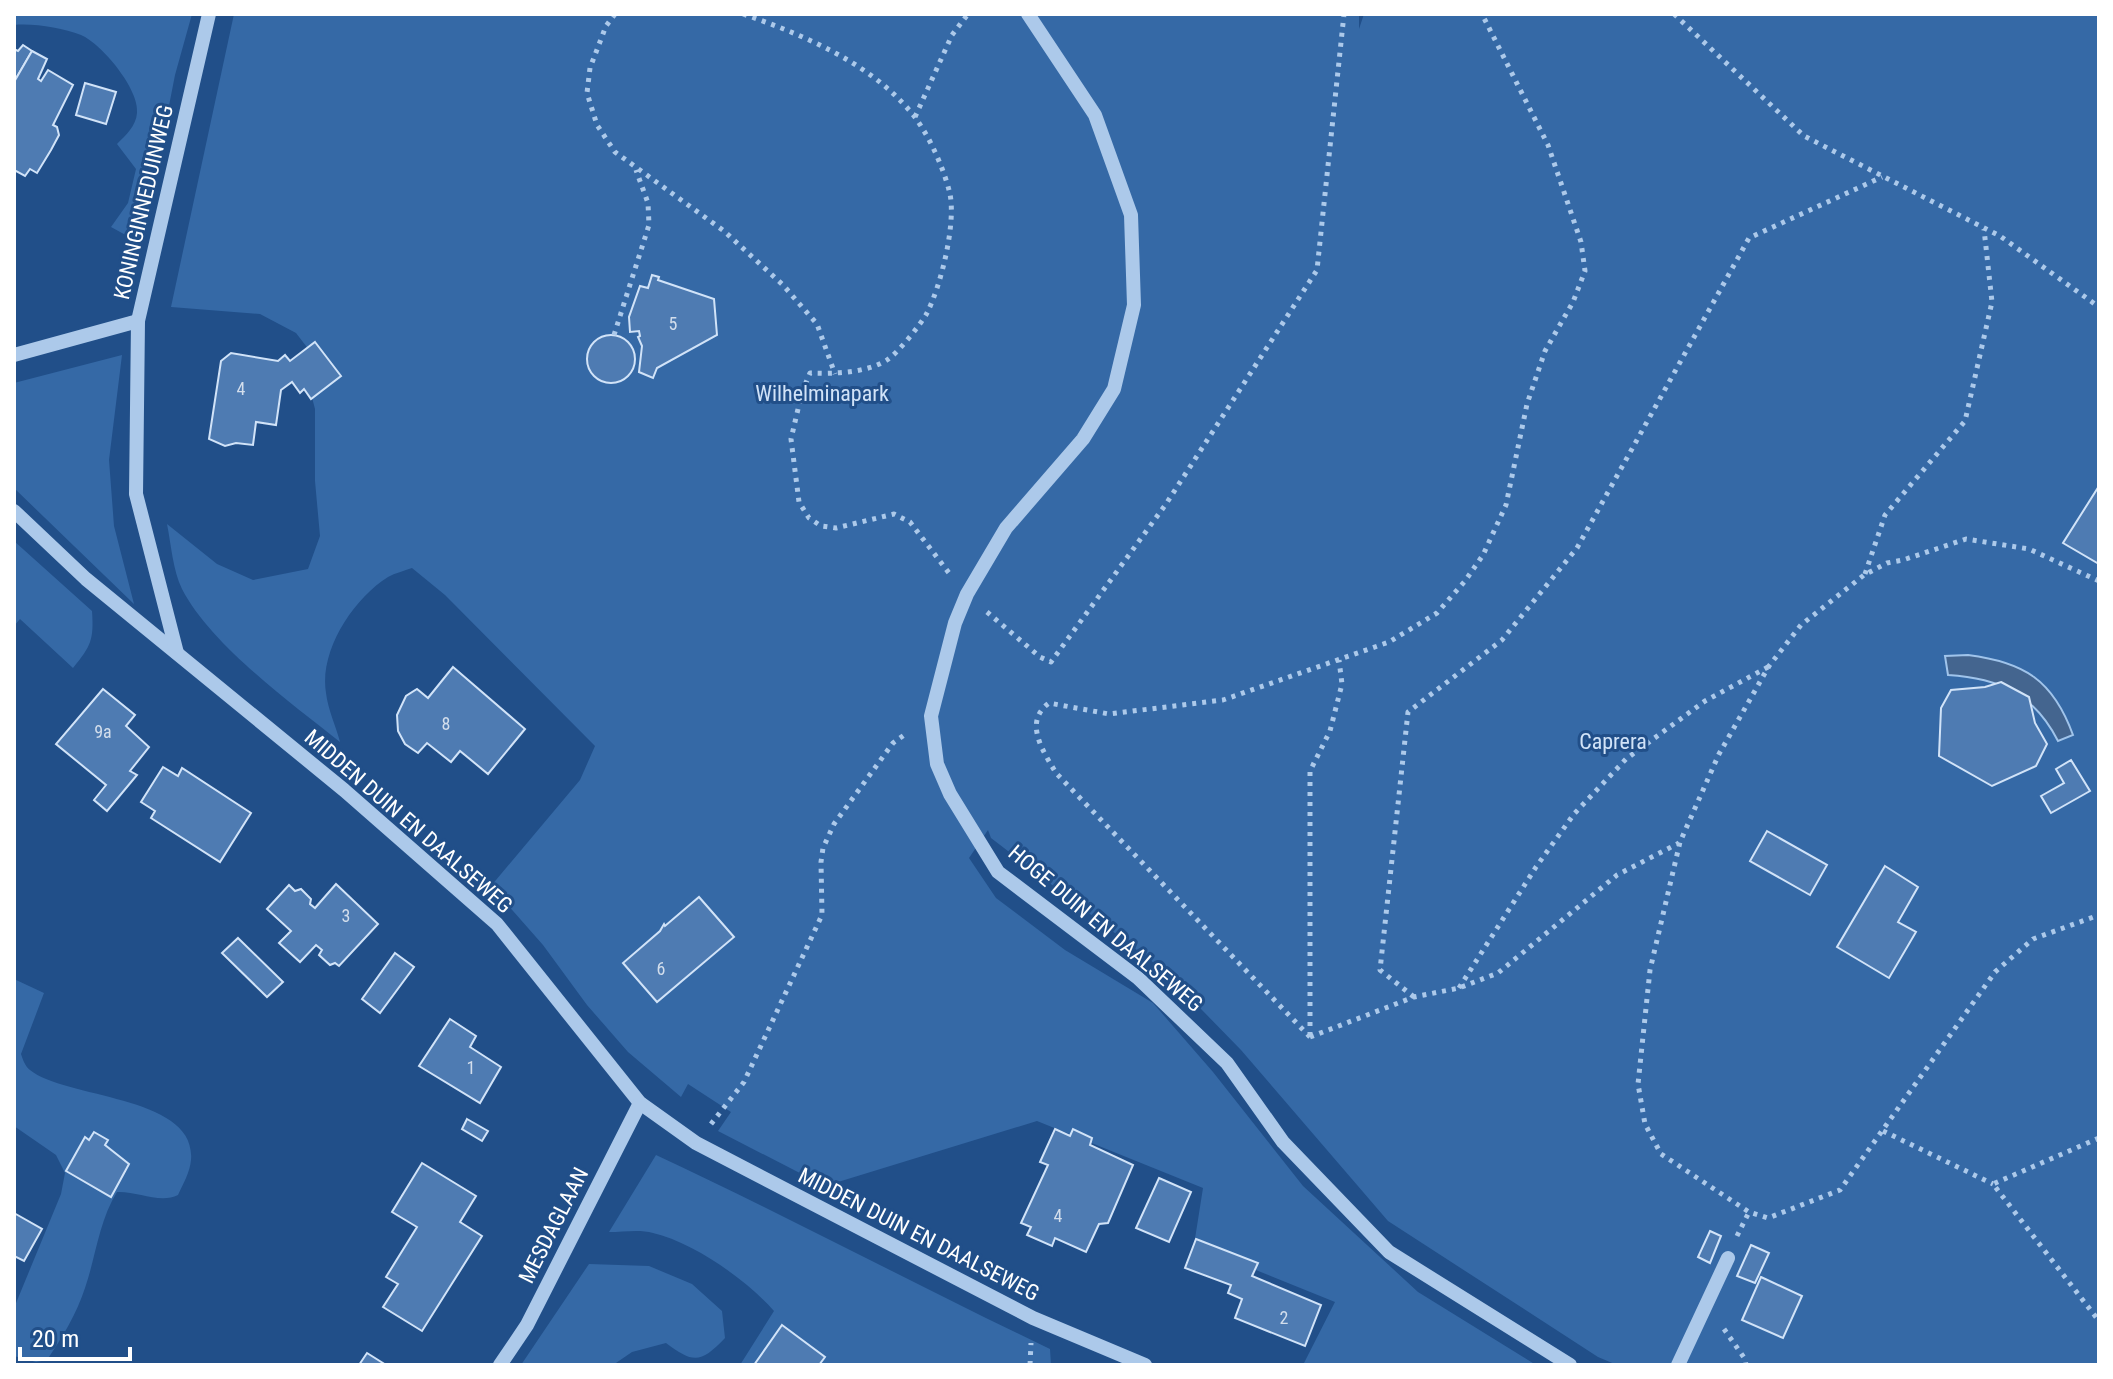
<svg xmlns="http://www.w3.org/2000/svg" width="2113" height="1379" font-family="'Roboto Condensed',sans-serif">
	<rect width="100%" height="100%" fill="#214f89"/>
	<g fill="#3569a6">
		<path d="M14 14H192L175 75 142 244 111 227 128 203 136 169 117 144C126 135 136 126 137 113 140 90 102 44 81 35 62 28 34 23 14 25Z"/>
		<path d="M234 14H1359V29L1364 14H2099V1365H1617L1598 1357 1388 1221 1241 1050 1163 970 991 838 988 830 969 858 996 898 1065 950 1153 1003 1213 1072 1303 1186 1418 1292 1536 1365H1303L1335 1302 1194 1245 1203 1188 1037 1121 825 1186 718 1131 731 1112 688 1084 681 1097 628 1052 587 1005 543 945 491 886 580 780 595 746 445 595 412 568C404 571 395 573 388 577 353 599 319 651 326 693 328 710 336 726 340 742 291 703 211 645 182 589 173 571 171 544 167 524L217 564 253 580 308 569 320 536 315 481V409L308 382 323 368 296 333 260 314 171 307Z"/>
		<polygon points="122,355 109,460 114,526 134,604 14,488 14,383"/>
		<path d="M14 541 92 611C94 640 91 646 73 668L20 619 14 626Z"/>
		<path d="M14 979 44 993 21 1054C23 1060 25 1066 30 1070 65 1099 197 1095 191 1160 190 1172 183 1184 178 1195 160 1204 137 1191 117 1192 99 1221 96 1256 85 1288 77 1313 62 1338 47 1360L36 1362 14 1356V1308L61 1194 65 1173 56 1155 14 1126Z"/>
		<path d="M656 1155C789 1217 918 1286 1050 1349L1051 1365H740L774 1311C748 1281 693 1242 653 1233 640 1229 623 1232 609 1232Z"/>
		<path d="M589 1264 649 1266 692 1284 722 1311 725 1338C701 1363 694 1364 666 1343L632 1352 613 1365H521Z"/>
	</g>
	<path fill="#44658f" stroke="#a0c4eb" stroke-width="2" d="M1968 655C2024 662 2053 680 2073 735L2058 741C2034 694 1999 678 1948 675L1945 656Z"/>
	<g fill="#4e7bb2" stroke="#d1e3f8" stroke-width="2">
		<polygon points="23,45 32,51 14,82 14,49 18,51"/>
		<polygon points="32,51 47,59 38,79 41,81 48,70 73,85 53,125 57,127 59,135 51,150 37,173 30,169 25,176 14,170 14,82"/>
		<polygon points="85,83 116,92 106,124 76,115"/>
		<polygon points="652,275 659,277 658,280 714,299 717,335 657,368 653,378 639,372 642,346 638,337 640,336 639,331 630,332 629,317 640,286 648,288"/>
		<circle cx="611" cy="359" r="24"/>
		<polygon points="315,342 341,376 311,399 304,389 300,393 292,382 281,390 276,425 256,422 253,445 236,443 225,446 209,439 221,361 231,353 278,361 285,355 290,361"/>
		<polygon points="2099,486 2099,564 2063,543"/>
		<polygon points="453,667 525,729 488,774 460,751 451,762 427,743 418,753 405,744 398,731 397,715 406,696 417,689 428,698"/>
		<polygon points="2001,682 2029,697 2035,723 2047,744 2036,766 1992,786 1939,756 1941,708 1951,690 1985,687"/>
		<polygon points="103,689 135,715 126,726 149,747 130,771 137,775 107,811 94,800 106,785 56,744"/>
		<polygon points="2071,760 2090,791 2051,813 2041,796 2064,783 2056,769"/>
		<polygon points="163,767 178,776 182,768 251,813 220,862 151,818 155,811 141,802"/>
		<polygon points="1767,831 1827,865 1810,895 1750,861"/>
		<polygon points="1885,866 1918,887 1898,922 1916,932 1889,978 1837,947"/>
		<polygon points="336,884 378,924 339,966 335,963 330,965 319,955 322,950 316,945 300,962 279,943 291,931 267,909 289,885 295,891 301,889 311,899 310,904 315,908"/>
		<polygon points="699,897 734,937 657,1002 623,963 660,931 664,924 665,926"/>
		<polygon points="238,938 283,982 267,997 222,953"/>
		<polygon points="395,953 414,967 380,1013 362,999"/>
		<polygon points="450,1019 476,1036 470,1047 501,1067 480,1103 419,1066"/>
		<polygon points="467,1119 488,1131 482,1141 462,1129"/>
		<polygon points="1055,1129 1070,1136 1073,1129 1092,1138 1090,1145 1133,1165 1108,1223 1099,1224 1086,1252 1055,1238 1052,1246 1027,1235 1031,1227 1021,1223 1048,1165 1040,1162"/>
		<polygon points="94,1132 108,1140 105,1145 129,1164 111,1197 66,1171 85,1137 89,1140"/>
		<polygon points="422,1163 476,1196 460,1222 482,1236 422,1331 383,1307 398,1284 386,1277 417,1227 392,1212"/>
		<polygon points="1159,1178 1191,1192 1169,1242 1136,1228"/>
		<polygon points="14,1213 42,1229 24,1261 14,1256"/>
		<polygon points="1710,1231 1721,1236 1710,1263 1698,1257"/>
		<polygon points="1196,1239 1258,1263 1252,1276 1321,1305 1305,1346 1235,1318 1242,1299 1228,1293 1231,1285 1185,1268"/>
		<polygon points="1751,1245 1769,1253 1755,1283 1737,1276"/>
		<polygon points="1761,1277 1802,1296 1783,1338 1742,1320"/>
		<polygon points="782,1325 825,1357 819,1365 754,1365"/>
		<polygon points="367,1353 386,1365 359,1365"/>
	</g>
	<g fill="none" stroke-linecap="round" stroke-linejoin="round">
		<g stroke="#acc9ea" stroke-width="5" stroke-dasharray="4 6" stroke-linecap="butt">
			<polyline points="615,14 606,26 590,68 587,93 597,125 615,152 724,231 783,285 817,324 835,374"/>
			<path d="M743 14C804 35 873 64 914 116 930 137 944 169 950 194 956 225 941 285 927 313 921 324 898 353 887 360 866 373 834 374 810 373L802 392 791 439 799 502 809 518 821 526 836 528 894 514 910 522 949 573"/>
			<polyline points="1674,14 1804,136 2000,236 2099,307"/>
			<polyline points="915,117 952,35 968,14"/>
			<polyline points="614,335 649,225 648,203 636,170"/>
			<polyline points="1865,574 1885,515 1965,421 1992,302 1984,229"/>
			<polyline points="2099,581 2029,549 1966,539 1903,560 1887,563 1864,575 1801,625 1769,666 1719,754 1680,842 1650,970 1638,1084 1645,1124 1661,1154 1749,1212 1768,1218 1840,1190 1995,972 2033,939 2099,915"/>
			<polyline points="987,612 1040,657 1051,662 1166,504 1317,270 1344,14"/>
			<polyline points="1459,988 1536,867 1574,814 1626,759 1705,701 1768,667"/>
			<polyline points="1414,997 1380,970 1408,712 1502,640 1577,548 1749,238 1882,177"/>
			<polyline points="1310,1036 1310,771 1330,731 1342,684 1339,660"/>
			<path d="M1310 1037 1056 773C1043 751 1023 722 1049 703L1109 714 1223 700 1389 642 1437 613 1465 581 1483 555 1506 505 1527 404 1545 351 1573 302 1585 271 1581 242 1548 145 1482 14"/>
			<polyline points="1310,1037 1414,997 1459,988 1498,973 1617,875 1679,843"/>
			<polyline points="711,1124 744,1082 822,915 821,862 823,848 834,824 893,743 907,733"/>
			<polyline points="1883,1131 1993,1184"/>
			<polyline points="2099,1138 1993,1184 2099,1321"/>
			<polyline points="1737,1236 1749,1212"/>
			<polyline points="1724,1329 1745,1359 1746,1365"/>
			<polyline points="1030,1365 1031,1343"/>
		</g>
		<g stroke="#acc9ea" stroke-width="14">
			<polyline points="1028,14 1095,115 1131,215 1134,305 1114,389 1083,439 1006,528 967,594 955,623 931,716 937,764 950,794 998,872 1138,978 1227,1063 1283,1142 1389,1252 1570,1365"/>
			<polyline points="14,355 138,321"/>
			<polyline points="14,511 86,579 344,790 497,924 640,1103 696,1143 1033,1318 1145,1365"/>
			<polyline points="177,653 136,494 138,321 209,14"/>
			<polyline points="500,1365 527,1325 640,1103"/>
			<polyline points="1678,1365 1728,1258"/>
		</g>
	</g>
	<g text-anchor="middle" stroke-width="6" stroke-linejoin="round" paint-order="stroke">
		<g font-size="18" fill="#d3deec">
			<text x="673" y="330">5</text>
			<text x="241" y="395">4</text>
			<text x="446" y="730">8</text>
			<text x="103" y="738">9a</text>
			<text x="346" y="922">3</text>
			<text x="661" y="975">6</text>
			<text x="471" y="1074">1</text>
			<text x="1058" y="1222">4</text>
			<text x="1284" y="1324">2</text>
		</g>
		<g font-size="22" fill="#fff" stroke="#214f89">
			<text transform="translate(143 202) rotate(-77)" y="8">KONINGINNEDUINWEG</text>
			<text transform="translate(409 821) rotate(41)" y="8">MIDDEN DUIN EN DAALSEWEG</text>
			<text transform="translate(1106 928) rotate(40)" y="8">HOGE DUIN EN DAALSEWEG</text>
			<text transform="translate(553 1225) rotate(-63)" y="8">MESDAGLAAN</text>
			<text transform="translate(919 1234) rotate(27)" y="8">MIDDEN DUIN EN DAALSEWEG</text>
		</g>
		<g font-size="22" fill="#d1e3f8" stroke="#214f89">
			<text x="822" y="401">Wilhelminapark</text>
			<text x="1613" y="749">Caprera</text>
		</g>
	</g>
	<rect width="2113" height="1379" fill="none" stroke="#ffffff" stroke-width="32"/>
	<path d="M20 1347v12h110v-12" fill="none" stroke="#ffffff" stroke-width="4"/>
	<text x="32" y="1347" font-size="24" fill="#ffffff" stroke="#214f89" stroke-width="6" paint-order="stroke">20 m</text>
</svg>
